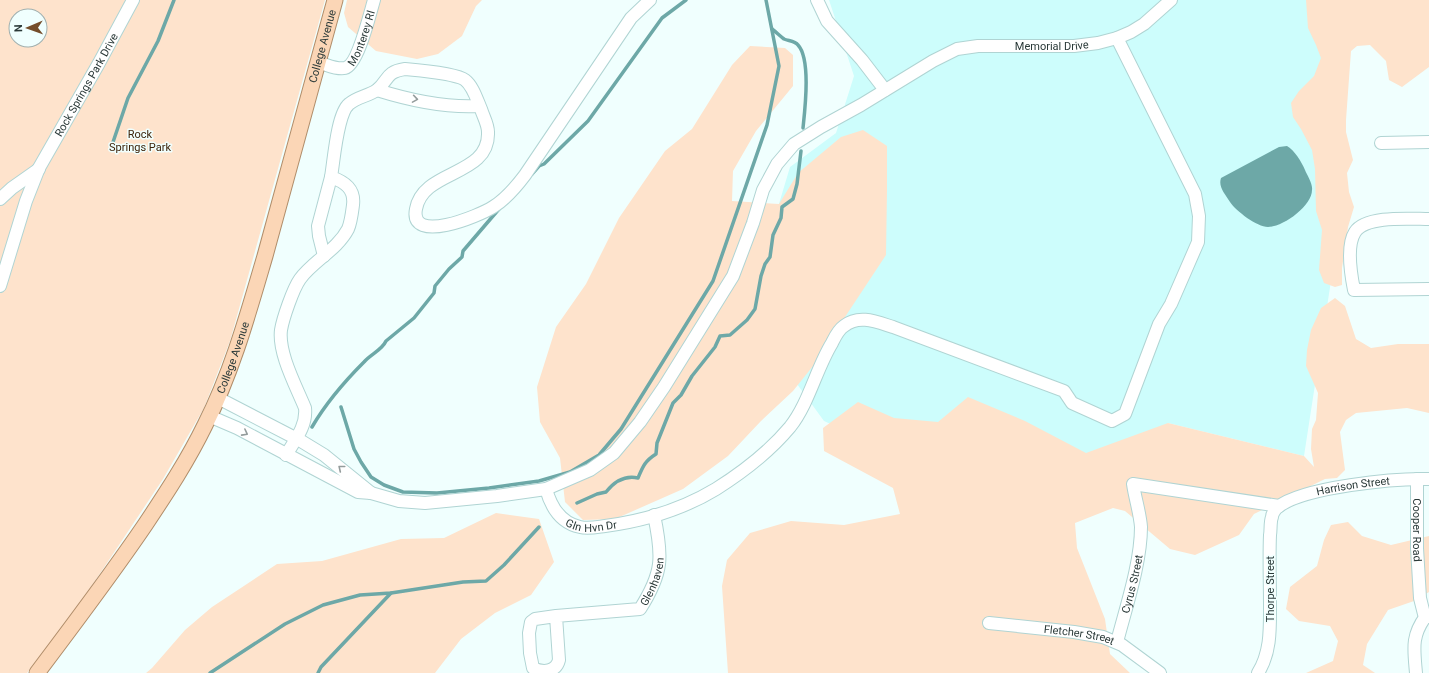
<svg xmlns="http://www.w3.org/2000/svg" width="1429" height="673" font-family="Roboto,sans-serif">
	<rect width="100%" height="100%" fill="#f0fffe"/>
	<polygon fill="#cdfdfc" points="829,0 1335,0 1339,229 1304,456 1168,423 1136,470 891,452 824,421 746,314 790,167 836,133 854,76"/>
	<g fill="#fee3cc" fill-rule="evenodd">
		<path d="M0 0H325L230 341 204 408 163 479 77 608 27 673H0ZM16 16H40V40H16Z"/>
		<polygon points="347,0 482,0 476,6 462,36 438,54 417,59 376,51 348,27 344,13"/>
		<polygon points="1306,0 1429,0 1429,67 1402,87 1389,80 1386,61 1370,45 1357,46 1351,51 1346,120 1346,132 1353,160 1347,173 1349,192 1354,207 1348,227 1342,268 1342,285 1335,287 1324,283 1319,270 1322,230 1316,211 1315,169 1312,150 1301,129 1293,117 1291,103 1299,91 1314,76 1321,58 1316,45 1308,28"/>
		<polygon points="750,46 785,48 793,55 793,86 756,131 733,171 732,201 779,204 798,173 841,137 863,130 887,146 887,190 886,255 845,317 833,341 793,391 761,421 728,456 683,489 615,519 583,520 565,502 560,458 540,422 537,387 556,327 586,284 619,218 665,151 692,129 732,65"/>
		<polygon points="1335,298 1345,306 1356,339 1371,348 1398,344 1429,344 1429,413 1407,408 1356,413 1346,420 1340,432 1345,470 1337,478 1325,479 1254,514 1239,535 1195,555 1170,549 1125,511 1113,508 1075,523 1077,548 1105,619 1110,654 1130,673 728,673 722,586 727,560 750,533 791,521 844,525 900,514 893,488 824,451 823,428 858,402 894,418 938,422 968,397 1025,421 1086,453 1168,423 1304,456 1314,467 1311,449 1312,429 1316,420 1318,393 1306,366 1307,350 1311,330 1321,308"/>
		<polygon points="496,513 539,519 554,562 531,595 495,613 461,639 435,673 146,673 152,668 185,630 212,607 277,564 322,561 401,539 444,538"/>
		<polygon points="1348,522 1362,536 1391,545 1429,536 1429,592 1414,601 1388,610 1367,644 1363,665 1375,673 1306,673 1333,661 1338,641 1330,626 1299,621 1286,609 1290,587 1317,566 1324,540 1331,525"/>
	</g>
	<path fill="#6da8a7" d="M1287 146C1295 151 1301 161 1305 170 1307 175 1313 184 1312 190 1312 206 1283 227 1268 227 1257 227 1236 211 1230 202 1225 194 1218 187 1221 178L1279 147Z"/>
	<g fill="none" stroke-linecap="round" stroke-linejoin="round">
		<g stroke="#6da8a7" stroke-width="3.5">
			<path d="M772 29C776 32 780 36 784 39 789 41 795 41 798 45 811 59 805 109 803 128"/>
			<polyline points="111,148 128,98 158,41 174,0"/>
			<polyline points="532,174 539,166 544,164 588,121 662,18 686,0"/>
			<polyline points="341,407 354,449 361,462 371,477 384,485 403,492 437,493 489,488 539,481 570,472 599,455 621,429 713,281 767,125 779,66 766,0"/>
			<path d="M312 427C326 403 344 382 364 362 371 354 382 350 386 341L414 318 434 293 435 286 449 269 462 257 463 251 499 209"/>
			<path d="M577 503 597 494 606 492C614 482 625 475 638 478 643 466 645 461 656 454L657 443 673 403 681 395 692 376 715 347 720 336 730 335 747 320 755 309 761 276 765 264 770 257 773 235 781 218 782 207 793 199 797 184 801 151"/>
			<polyline points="210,673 285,624 323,605 360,595 391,593 463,582 486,581 504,565 539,527"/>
			<polyline points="318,673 321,667 391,593"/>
		</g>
		<g stroke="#b0d4d3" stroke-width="14">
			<g id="minor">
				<polyline points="817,0 827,21 862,60 885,90"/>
				<path id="s1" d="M317 62C326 64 336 70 345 68 358 65 370 13 374 0"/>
				<path d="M377 90C409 100 445 108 479 106"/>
				<polyline points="1381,143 1429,142"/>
				<polyline points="0,199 12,188 39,169"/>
				<path d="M1429 219C1411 219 1366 215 1355 232 1346 246 1351 275 1354 290L1429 289"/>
				<polyline points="324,256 319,236 318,226 331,177"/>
				<path id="s2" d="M0 286 26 201 39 168 99 63 133 0"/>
				<polyline points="218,398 301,441 324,455 371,493"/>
				<path id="s3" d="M209 416 237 428 358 492 371 493 399 501 425 503 497 496 546 489 590 470 614 453 640 422 664 387 733 276 753 223 763 190 777 164 794 144 821 127 861 105 933 61 957 49 978 46H1074L1098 43 1117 38 1131 32 1144 24 1171 0"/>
				<path d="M286 455C295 440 307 426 305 408 296 386 278 353 281 330 283 318 293 289 300 279 313 261 337 250 348 229 351 222 352 213 353 205 355 189 345 182 331 177 334 160 337 114 349 104 357 97 368 96 377 90 389 80 385 72 405 69 417 70 457 74 465 80 473 86 477 100 481 109 483 116 488 124 488 132 490 177 423 169 416 209 409 245 479 216 493 207 506 199 516 187 525 175L631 18 650 0"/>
				<path id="s4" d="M1417 479V548L1420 598 1424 614 1429 617"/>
				<path id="s5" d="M546 489C551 507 561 523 580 527 588 529 597 527 605 526 643 521 683 509 716 489 743 472 770 451 790 427 809 403 816 369 832 343 835 337 838 330 844 326 859 314 877 322 893 327L1064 391 1072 403 1112 421 1125 414 1159 324 1171 304 1198 242 1199 216 1195 194 1117 38"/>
				<path id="s6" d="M556 616 559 660C556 672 543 673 533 668L530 653 529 633 531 622 535 619 556 616 640 609C663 573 663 557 654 515"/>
				<path id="s7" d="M989 623 1074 632 1103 637 1122 645 1160 673"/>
				<path id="s8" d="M1117 642C1126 607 1141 563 1141 527 1140 513 1135 498 1133 484L1279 506"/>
				<path id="s9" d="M1258 673C1271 652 1270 629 1270 605 1270 582 1269 558 1270 535 1271 530 1270 522 1272 517 1272 514 1275 509 1278 507 1303 487 1396 478 1429 479"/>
				<path d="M1416 673C1414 649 1411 636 1426 616"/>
			</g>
		</g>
		<g stroke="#b08d6a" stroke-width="17">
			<g id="major">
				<path id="s10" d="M37 673C74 624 111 575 145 525 167 492 188 460 205 425 232 372 248 314 265 256 289 171 311 85 335 0"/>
			</g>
		</g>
		<use href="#minor" stroke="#fff" stroke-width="12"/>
		<use href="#major" stroke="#fbd6b6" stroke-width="15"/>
	</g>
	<defs><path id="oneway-chevron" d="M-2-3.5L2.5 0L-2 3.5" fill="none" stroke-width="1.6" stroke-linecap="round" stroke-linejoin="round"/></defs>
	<g stroke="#949c9c">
		<use href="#oneway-chevron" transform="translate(415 99) rotate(9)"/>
		<use href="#oneway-chevron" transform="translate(245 433) rotate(28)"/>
		<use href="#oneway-chevron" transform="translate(341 468) rotate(-141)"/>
	</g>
	<g text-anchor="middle" stroke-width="3" stroke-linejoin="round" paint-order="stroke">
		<g font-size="11" fill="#2a3938" stroke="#f0fffe">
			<text dy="4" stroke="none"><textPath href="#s1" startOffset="64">Monterey Rl</textPath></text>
			<text dy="4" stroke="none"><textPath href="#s3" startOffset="1079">Memorial Drive</textPath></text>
			<text dy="4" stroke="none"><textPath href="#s10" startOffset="697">College Avenue</textPath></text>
			<text dy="4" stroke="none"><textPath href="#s2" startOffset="220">Rock Springs Park Drive</textPath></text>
			<text dy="4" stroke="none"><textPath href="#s10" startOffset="373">College Avenue</textPath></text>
			<text dy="4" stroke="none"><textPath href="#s9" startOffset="249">Harrison Street</textPath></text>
			<text dy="4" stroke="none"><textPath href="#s5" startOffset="65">Gln Hvn Dr</textPath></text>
			<text dy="4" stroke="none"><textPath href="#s4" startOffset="51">Cooper Road</textPath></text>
			<text dy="4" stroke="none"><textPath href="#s6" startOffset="263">Glenhaven</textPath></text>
			<text dy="4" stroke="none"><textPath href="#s8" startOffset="60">Cyrus Street</textPath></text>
			<text transform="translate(1270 589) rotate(-90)" y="4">Thorpe Street</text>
			<text dy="4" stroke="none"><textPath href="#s7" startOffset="91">Fletcher Street</textPath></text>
		</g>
		<g font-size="11" fill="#3e240a" stroke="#f0fffe">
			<text x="140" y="138">Rock<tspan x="140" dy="13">Springs Park</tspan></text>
		</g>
	</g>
	<g transform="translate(28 28) rotate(268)"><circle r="19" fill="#f0fffe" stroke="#a1b0af"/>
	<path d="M0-3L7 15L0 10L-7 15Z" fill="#744d2a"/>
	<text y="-6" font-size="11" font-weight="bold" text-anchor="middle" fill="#2a3938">N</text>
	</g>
</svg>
